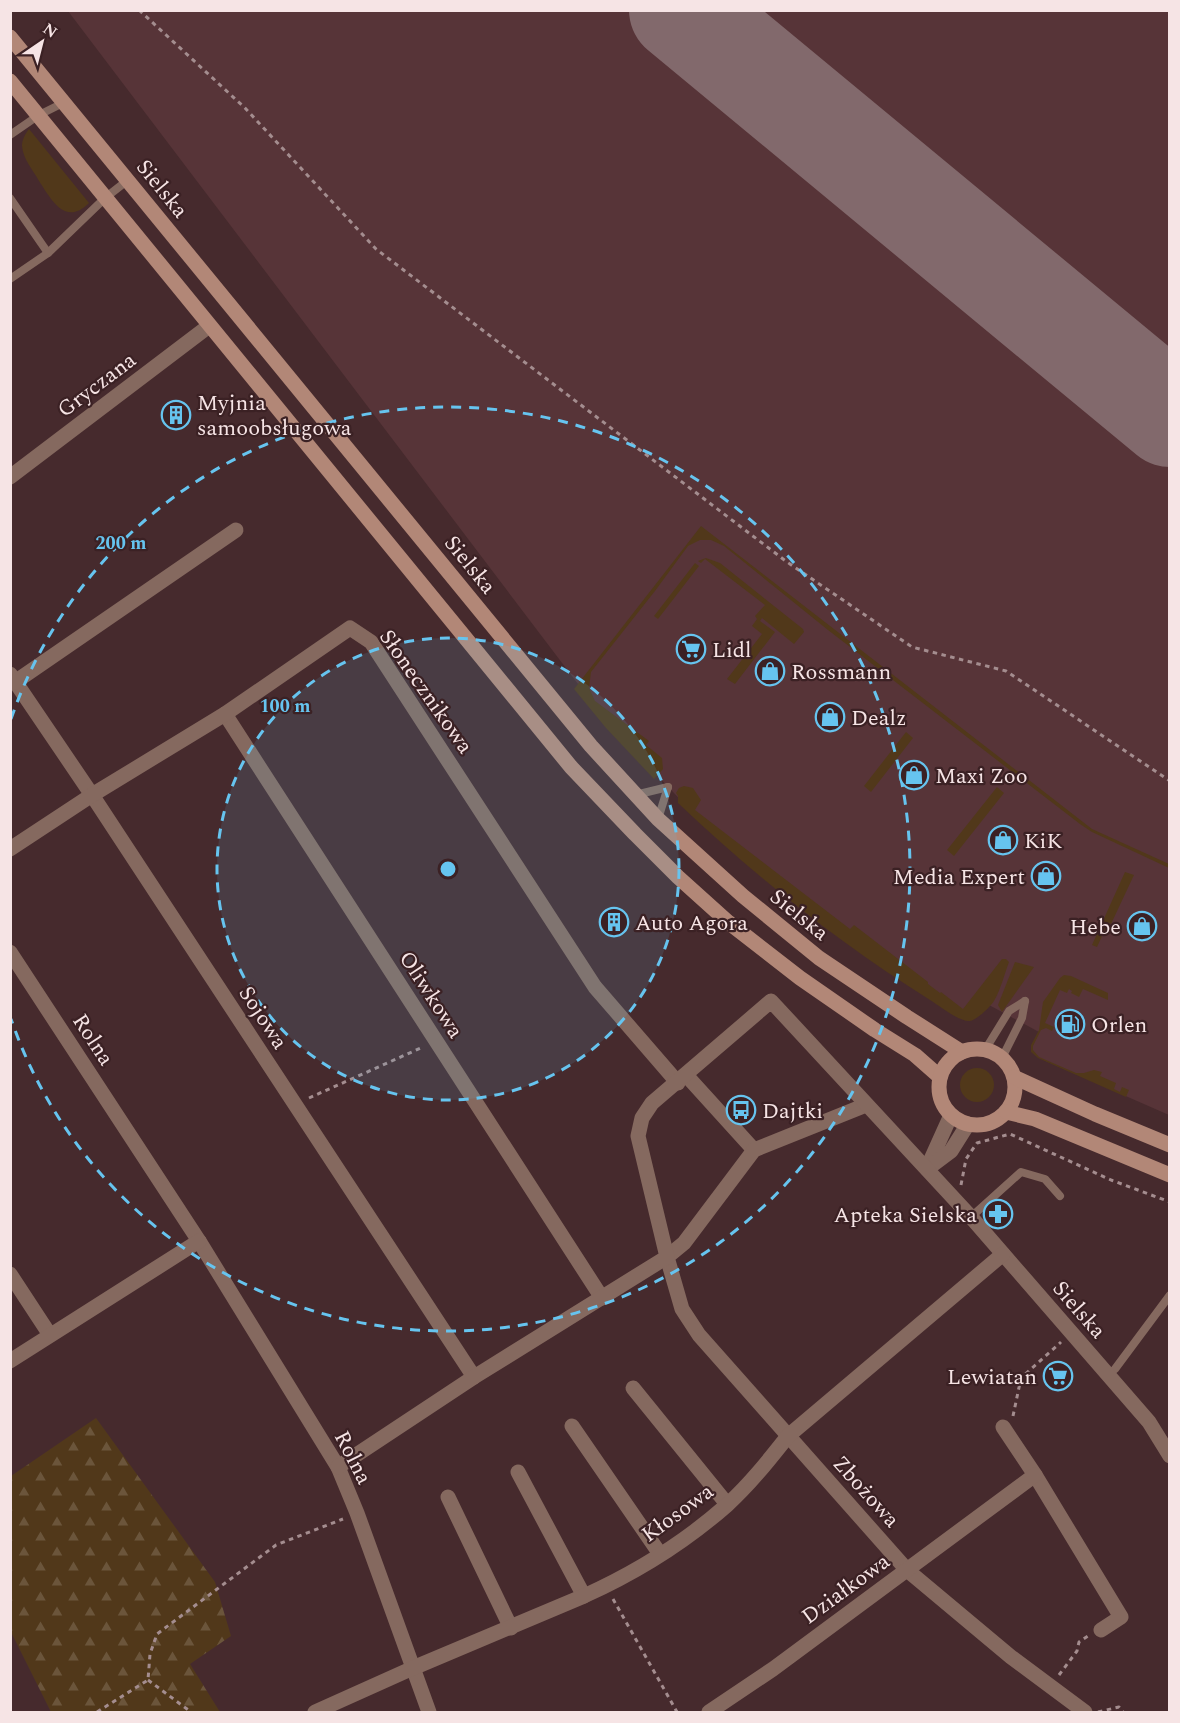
<svg xmlns="http://www.w3.org/2000/svg" width="1180" height="1723" font-family="Spectral,serif">
	<defs>
		<pattern id="forest-firs" width="22" height="20" patternUnits="userSpaceOnUse" patternTransform="scale(1.5)"><rect width="22" height="20" fill="#51381a"/><path d="M5 1l3.5 6h-7zM16 11l3.5 6h-7z" fill="#6b553b"/></pattern>
	</defs>
	<rect width="100%" height="100%" fill="#462a2d"/>
	<polygon fill="#573438" points="68,11 1169,11 1169,1115 1039,1058 1033,1052 1033,1045 1039,1032 989,1005 968,1021 694,814 632,749 578,684"/>
	<g fill="#51381a">
		<path d="M29 129 89 203C65 227 51 199 39 181 33 170 23 159 22 146 22 140 25 134 29 129Z"/>
		<polygon points="701,526 1092,829 1169,864 1169,868 1092,832 1080,824 828,630 724,546 711,540 700,540 688,546 655,591 591,672 589,688 595,701 649,741 646,745 662,758 663,769 654,779 606,728 574,689"/>
		<polygon points="706,558 720,563 803,629 804,632 794,644 762,618 760,621 775,632 735,684 727,679 762,634 752,626 757,619 755,616 765,605 705,559 701,563 698,561"/>
		<polygon points="695,563 699,566 658,619 654,616"/>
		<polygon points="906,732 913,738 871,792 864,786"/>
		<path d="M684 786 693 788 701 800 695 810 850 929 854 925 928 982V984L940 993 941 992 963 1009 1002 959H1006L1009 962C1004 975 1001 989 994 1001 991 1006 977 1020 970 1021 959 1022 940 1006 930 1000 839 943 756 877 678 803V796L676 793 679 788Z"/>
		<polygon points="997,787 1004,793 954,856 947,850"/>
		<polygon points="1125,872 1134,875 1111,924 1108,923 1097,947 1092,945"/>
		<polygon points="1015,962 1034,967 1002,1012 998,1005"/>
		<polygon points="1064,975 1071,976 1108,993 1108,1000 1083,989 1079,997 1071,993 1072,991 1069,989 1067,993 1060,990 1045,1023 1054,1027 1052,1031 1046,1028 1041,1030 1033,1046 1033,1050 1039,1057 1076,1073 1084,1073 1094,1070 1102,1072 1100,1076 1116,1083 1114,1089 1120,1092 1122,1087 1129,1090 1126,1097 1038,1058 1031,1052 1031,1045 1039,1030 1043,1002 1060,978"/>
		<circle cx="977" cy="1085" r="17"/>
	</g>
	<polygon fill="url(#forest-firs)" points="96,1418 215,1582 231,1636 190,1664 220,1712 51,1712 11,1632 11,1476"/>
	<g fill="none" stroke-linecap="round" stroke-linejoin="round">
		<polyline stroke="#82696c" stroke-width="104" points="681,10 1170,415"/>
		<g stroke="#a48d8f" stroke-width="3" stroke-dasharray="4.5 4.5" stroke-linecap="butt">
			<polyline points="139,10 245,108 376,249 787,562 912,647 1006,671 1170,781"/>
			<polyline points="309,1098 423,1047"/>
			<polyline points="961,1185 966,1159 977,1143 1010,1134 1111,1180 1170,1202"/>
			<polyline points="1013,1416 1021,1378 1061,1342"/>
			<polyline points="613,1599 677,1712"/>
			<polyline points="1059,1675 1077,1651 1079,1642 1088,1636"/>
			<polyline points="148,1680 191,1712"/>
			<polyline points="97,1712 148,1680 150,1654 157,1634 276,1545 343,1519"/>
			<polyline points="1098,1712 1119,1707 1123,1712"/>
		</g>
		<g stroke="#85695f" stroke-width="8">
			<polyline points="10,135 39,115 65,102"/>
			<polyline points="10,198 48,253"/>
			<polyline points="10,279 48,253 105,198 128,180"/>
			<polyline points="635,795 668,787"/>
			<polyline points="658,819 668,787"/>
			<polyline points="985,1050 1009,1011 1025,1001"/>
			<polyline points="1002,1058 1022,1018 1025,1001"/>
			<polyline points="971,1217 1021,1172 1045,1179 1060,1196"/>
			<polyline points="1108,1375 1115,1369 1170,1295"/>
		</g>
		<g stroke="#85695f" stroke-width="15">
			<polyline points="10,477 209,326"/>
			<polyline points="10,674 92,795 474,1377"/>
			<polyline points="15,682 236,530"/>
			<polyline points="225,714 602,1298"/>
			<polyline points="10,849 92,795 225,714 350,628 371,642 595,987 678,1083"/>
			<polyline points="10,952 199,1241 338,1467 357,1513 429,1712"/>
			<polyline points="686,1075 754,1150"/>
			<polyline points="866,1105 754,1150 684,1243 667,1257 682,1309 699,1335 907,1570 1011,1657 1085,1712"/>
			<polyline points="928,1166 951,1115"/>
			<polyline points="927,1169 951,1151 968,1124"/>
			<polyline points="10,1274 50,1335"/>
			<polyline points="10,1361 199,1241"/>
			<polyline points="633,1388 727,1504"/>
			<polyline points="572,1426 660,1554"/>
			<polyline points="1003,1427 1035,1475 1121,1617 1101,1630"/>
			<polyline points="338,1467 474,1377 667,1257 638,1136 642,1118 652,1103 771,1001 971,1217 1149,1422 1170,1456"/>
			<polyline points="518,1472 584,1596"/>
			<polyline points="448,1497 511,1628"/>
			<path d="M315 1712 413 1668 584 1596C635 1573 685 1542 727 1505 750 1484 769 1460 788 1436L1003 1254"/>
			<polyline points="709,1712 773,1669 1035,1475"/>
		</g>
		<g stroke="#b28777" stroke-width="15">
			<polyline points="10,37 591,746 658,819 743,896 819,958 907,1017 962,1052"/>
			<polyline points="10,81 571,767 635,834 678,877 728,922 800,978 875,1030 915,1055 940,1077"/>
			<circle cx="977" cy="1087" r="38"/>
			<polyline points="1014,1077 1095,1114 1170,1145"/>
			<polyline points="1006,1112 1035,1119 1170,1175"/>
		</g>
	</g>
	<circle cx="448" cy="869" r="231" fill="#66c4ef" fill-opacity=".12"/>
	<g fill="none" stroke="#66c4ef" stroke-width="3" stroke-dasharray="10 8">
		<circle cx="448" cy="869" r="231"/>
		<path d="M11 719A462 462 0 1 1 11 1019"/>
	</g>
	<defs>
		<g id="building-ring" transform="scale(1.5)"><circle r="9.5" fill="#3b2124" stroke="#66c4ef" stroke-width="1.5"/><path d="M-4-6H4V6H1V3H-1V6H-4ZM-2.5-4.3h1.7v1.8h-1.7ZM.8-4.3h1.7v1.8H.8ZM-2.5-1h1.7V.8h-1.7ZM.8-1h1.7V.8H.8Z" fill="#66c4ef"/></g>
		<g id="supermarket-ring" transform="scale(1.5)"><circle r="9.5" fill="#3b2124" stroke="#66c4ef" stroke-width="1.5"/><path d="M-6-5.5h2.5l.6 2H6L4.5 2H-2.5L-4.4-4H-6ZM-1.5 3.2a1.3 1.3 0 1 0 .1 0ZM3 3.2a1.3 1.3 0 1 0 .1 0Z" fill="#66c4ef"/></g>
		<g id="shop-ring" transform="scale(1.5)"><circle r="9.5" fill="#3b2124" stroke="#66c4ef" stroke-width="1.5"/><path d="M-5-2.5h2.3a2.7 3.5 0 0 1 5.4 0H5L5.5 6h-11ZM-1.5-2.5h3a1.5 2.3 0 0 0-3 0Z" fill="#66c4ef"/></g>
		<g id="fuel-ring" transform="scale(1.5)"><circle r="9.5" fill="#3b2124" stroke="#66c4ef" stroke-width="1.5"/><path d="M-5.5-6h7V0h2V4h1.3V-2.5L3-4.5l.8-.8L6-3V5H2.5V1h-1V6h-7ZM-4.2-4.7v3.2H.2V-4.7Z" fill="#66c4ef"/></g>
		<g id="bus-ring" transform="scale(1.5)"><circle r="9.5" fill="#3b2124" stroke="#66c4ef" stroke-width="1.5"/><path d="M-5-6H5V4H4V6H2V4H-2V6H-4V4H-5ZM-3.5-4V0h7V-4ZM-3.5 1.2v1.5H-2V1.2ZM2 1.2v1.5H3.5V1.2Z" fill="#66c4ef"/></g>
		<g id="pharmacy-ring" transform="scale(1.5)"><circle r="9.5" fill="#3b2124" stroke="#66c4ef" stroke-width="1.5"/><path d="M-2-6h4v4h4v4h-4v4h-4v-4h-4v-4h4Z" fill="#66c4ef"/></g>
	</defs>
	<g fill-rule="evenodd">
		<use href="#building-ring" x="176" y="415"/>
		<use href="#supermarket-ring" x="691" y="649"/>
		<use href="#shop-ring" x="770" y="671"/>
		<use href="#shop-ring" x="830" y="717"/>
		<use href="#shop-ring" x="914" y="775"/>
		<use href="#shop-ring" x="1003" y="840"/>
		<use href="#shop-ring" x="1046" y="876"/>
		<use href="#building-ring" x="614" y="922"/>
		<use href="#shop-ring" x="1142" y="926"/>
		<use href="#fuel-ring" x="1070" y="1024"/>
		<use href="#bus-ring" x="741" y="1110"/>
		<use href="#pharmacy-ring" x="998" y="1214"/>
		<use href="#supermarket-ring" x="1058" y="1376"/>
	</g>
	<g text-anchor="middle" stroke-width="4.5" stroke-linejoin="round" paint-order="stroke">
		<g font-size="22" fill="#f6e4e5" stroke="#3b2124">
			<text transform="translate(163 188) rotate(51)" y="8">Sielska</text>
			<text transform="translate(96 384) rotate(-37)" y="8">Gryczana</text>
			<text transform="translate(471 564) rotate(51)" y="8">Sielska</text>
			<text transform="translate(427 691) rotate(55)" y="8">Słonecznikowa</text>
			<text transform="translate(800 914) rotate(39)" y="8">Sielska</text>
			<text transform="translate(432 994) rotate(57)" y="8">Oliwkowa</text>
			<text transform="translate(264 1017) rotate(57)" y="8">Sojowa</text>
			<text transform="translate(94 1039) rotate(57)" y="8">Rolna</text>
			<text transform="translate(1080 1309) rotate(49)" y="8">Sielska</text>
			<text transform="translate(354 1457) rotate(63)" y="8">Rolna</text>
			<text transform="translate(867 1491) rotate(48)" y="8">Zbożowa</text>
			<text transform="translate(677 1512) rotate(-36)" y="8">Kłosowa</text>
			<text transform="translate(845 1588) rotate(-36)" y="8">Działkowa</text>
		</g>
		<g font-size="22" fill="#f6e4e5" stroke="#3b2124" text-anchor="start">
			<text x="197" y="410">Myjnia<tspan x="197" dy="25">samoobsługowa</tspan></text>
			<text x="712" y="657">Lidl</text>
			<text x="791" y="679">Rossmann</text>
			<text x="851" y="725">Dealz</text>
			<text x="935" y="783">Maxi Zoo</text>
			<text x="1024" y="848">KiK</text>
			<text x="1025" y="884" text-anchor="end">Media Expert</text>
			<text x="635" y="930">Auto Agora</text>
			<text x="1121" y="934" text-anchor="end">Hebe</text>
			<text x="1091" y="1032">Orlen</text>
			<text x="762" y="1118">Dajtki</text>
			<text x="977" y="1222" text-anchor="end">Apteka Sielska</text>
			<text x="1037" y="1384" text-anchor="end">Lewiatan</text>
		</g>
	</g>
	<circle cx="448" cy="869" r="9" fill="#66c4ef" stroke="#3b2124" stroke-width="3"/>
	<g font-size="18" text-anchor="middle" font-weight="bold" fill="#66c4ef" stroke="#3b2124" stroke-width="4.5" stroke-linejoin="round" paint-order="stroke">
		<text x="121" y="549">200 m</text>
		<text x="285" y="712">100 m</text>
	</g>
	<rect width="1180" height="1723" fill="none" stroke="#f6e4e5" stroke-width="24"/>
	<g transform="translate(42 42) rotate(35)" stroke="#3b2124" stroke-width="4.5" paint-order="stroke">
	<path d="M0-4.5L10 22L0 15L-10 22Z" fill="#f6e4e5"/>
	<text y="-9" font-size="16" font-weight="bold" text-anchor="middle" fill="#f6e4e5">N</text>
	</g>
</svg>
